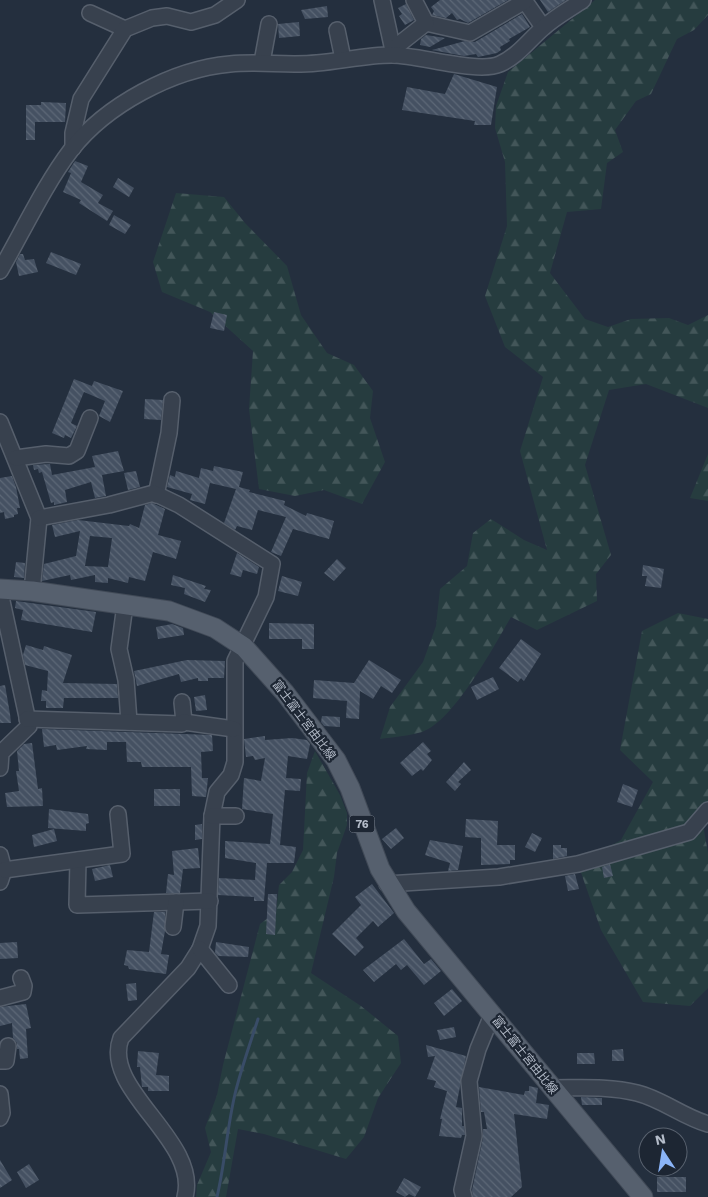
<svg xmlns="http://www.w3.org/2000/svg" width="708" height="1197" font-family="'Work Sans','Noto Sans JP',sans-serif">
	<defs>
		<pattern id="forest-firs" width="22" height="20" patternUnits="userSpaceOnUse" patternTransform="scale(1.25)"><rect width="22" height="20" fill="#263c3f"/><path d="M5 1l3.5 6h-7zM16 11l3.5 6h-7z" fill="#435659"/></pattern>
		<pattern id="building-back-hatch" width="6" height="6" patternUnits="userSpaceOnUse" patternTransform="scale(1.25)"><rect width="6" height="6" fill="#455162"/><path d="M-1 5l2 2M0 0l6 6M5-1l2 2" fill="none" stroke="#5d6877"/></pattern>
	</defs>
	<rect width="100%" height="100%" fill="#242f3e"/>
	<g fill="url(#forest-firs)">
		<path d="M595 0H708V15L694 30 677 39 651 94 636 101 615 130 623 152 607 163 601 209 567 212 550 273 585 319 608 327 631 319 669 318 688 325 708 315V408L646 384 609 390 585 465 611 555 596 574 597 601 537 630 511 617C494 646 454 721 422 732 409 736 393 737 380 739L390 707 423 662 436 626 440 589 467 566 473 533 491 519 524 540 547 550 520 451 543 377 505 347 485 296 507 226 505 162 495 128 496 106 508 72Z"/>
		<polygon points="176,193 224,197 245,223 287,266 301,315 327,353 354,365 373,391 370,418 385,462 362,504 324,490 295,496 259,489 249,409 253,351 210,312 162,292 153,262"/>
		<polygon points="708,454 708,501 690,498"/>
		<polygon points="678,613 708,619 708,810 702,819 708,853 708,988 690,1006 643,1002 601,930 578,864 621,840 653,782 620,750 642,631"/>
		<polygon points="315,751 340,795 347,813 347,825 337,853 334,877 311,973 361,1006 398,1036 401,1063 378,1098 364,1137 346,1159 264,1134 238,1129 226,1197 196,1197 197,1185 211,1152 205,1128 217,1095 223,1065 260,924 276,912 279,885 292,872 303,850 307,773"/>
	</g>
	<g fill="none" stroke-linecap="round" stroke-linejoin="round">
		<path stroke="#394c67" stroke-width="3" d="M217 1197C225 1163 227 1128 235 1094 241 1069 250 1044 258 1019"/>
	</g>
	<g fill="url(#building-back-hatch)" fill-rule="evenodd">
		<polygon points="440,0 508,0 468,23 460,19 457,20 452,13 446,18 432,15 434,11 431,7"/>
		<polygon points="540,0 566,0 548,12"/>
		<polygon points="406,4 414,20 405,25 399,16 402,14 398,8"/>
		<polygon points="327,6 328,17 305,19 301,10"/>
		<polygon points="522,14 530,27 509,39 510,41 500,47 501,50 497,53 478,57 476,54 464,56 432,50 465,41 475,42"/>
		<polygon points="299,22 300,36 279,38 278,24"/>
		<polygon points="426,35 445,38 430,47 420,45 421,39"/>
		<polygon points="454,74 497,87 491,125 474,125 475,121 402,110 407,87 445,94"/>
		<polygon points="41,102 66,103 65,122 35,122 35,140 26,140 26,105 41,105"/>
		<polygon points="75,161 88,166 81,182 103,195 98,203 113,211 107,221 79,203 81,200 63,192 71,173 68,172"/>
		<polygon points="118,178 134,188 129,197 113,187"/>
		<polygon points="114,215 131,225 125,234 109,225"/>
		<polygon points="51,252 81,264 76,275 46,263"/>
		<polygon points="20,254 23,254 25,260 34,259 38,272 19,276 16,262"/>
		<polygon points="214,312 227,315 224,331 210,328"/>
		<polygon points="74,379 92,386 94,381 123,391 110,422 99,416 105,401 84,392 71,423 77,426 71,438 65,435 64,438 52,433"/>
		<polygon points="145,399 163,400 161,420 144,419"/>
		<polygon points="118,451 124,471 102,475 106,496 95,498 91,482 65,490 67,502 54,505 54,502 51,503 42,472 39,473 38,469 34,470 33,465 50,464 52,475 95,467 92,456"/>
		<polygon points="214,466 243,472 239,487 250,490 249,492 285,501 284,505 306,516 307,513 334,521 329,539 293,529 281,556 271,552 286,517 258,510 252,530 237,526 235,530 224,523 236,489 210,483 205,504 190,500 192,494 167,487 170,475 175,477 176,471 199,478 201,468 213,471"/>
		<polygon points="136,471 140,487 128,490 124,473"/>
		<polygon points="12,476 16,487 20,508 17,508 18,514 14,515 14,517 5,519 4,512 0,513 0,478"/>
		<path d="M152 503 165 509 158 535 181 541 176 559 153 552 145 581 129 577 128 583 108 578V583L95 582V575L71 580 70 575 42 581 44 564 76 556 80 531 55 537 52 525 78 520 129 526 130 524 139 528 145 505ZM90 536 112 538 108 567 85 566Z"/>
		<polygon points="237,553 259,567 257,574 243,570 241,577 230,574"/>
		<polygon points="337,559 346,568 334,581 324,573"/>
		<polygon points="16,562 25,563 24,578 14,577"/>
		<polygon points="643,565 664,569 661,588 645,586 647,576 642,576"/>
		<polygon points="173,575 206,586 204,589 211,590 205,602 184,594 185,588 171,585"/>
		<polygon points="282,576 302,582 298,596 278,591"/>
		<polygon points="16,601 96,612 92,632 21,620 23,610 15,608"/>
		<polygon points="269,623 314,624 314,649 302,649 302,639 269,639"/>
		<polygon points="172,624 183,628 184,635 158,639 156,627"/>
		<polygon points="521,639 541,654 524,681 521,678 518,682 499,668"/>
		<polygon points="26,645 43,650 44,646 72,655 63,683 117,684 118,698 64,698 63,708 46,708 46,701 41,701 42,690 47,691 48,671 25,665 23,655"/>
		<polygon points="187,660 225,661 224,678 208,678 208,681 198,681 198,678 181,682 179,674 137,686 134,671"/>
		<polygon points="369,660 401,680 392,693 381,686 373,699 360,691 359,719 346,718 347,701 313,698 314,680 354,683"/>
		<polygon points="493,677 499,689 477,700 471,687"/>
		<polygon points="5,685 10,714 11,723 0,723 0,686"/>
		<polygon points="205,695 207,710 196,711 194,697"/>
		<polygon points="322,716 340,717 340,727 324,726 321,722"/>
		<polygon points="42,729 212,735 213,751 201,752 202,778 208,778 206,797 192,796 191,767 142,767 141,762 127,762 126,742 107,742 107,750 86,749 87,746 57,750 56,745 44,747"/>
		<polygon points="265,736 265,740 292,738 307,740 310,744 307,759 288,756 286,778 301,779 300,791 285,790 280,845 296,847 294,863 267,863 264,901 254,901 254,897 218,895 219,878 255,880 256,863 225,858 225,841 270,844 273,814 242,809 244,778 261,781 265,758 255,760 253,756 246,757 244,739"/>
		<polygon points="423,742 431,751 427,754 432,760 423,771 421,769 412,776 400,763"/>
		<polygon points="32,743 38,789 42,788 43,806 7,807 5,793 19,791 16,771 19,771 17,751 24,744"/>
		<polygon points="464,762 471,770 458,782 461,784 455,791 446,782"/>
		<polygon points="623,784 638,790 632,807 617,802"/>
		<rect x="154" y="789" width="26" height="17"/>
		<polygon points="49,809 88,814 89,823 86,824 86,831 48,828"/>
		<polygon points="466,819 498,821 497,845 515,845 515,860 510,860 510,864 481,865 481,838 465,837"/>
		<polygon points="202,824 202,839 195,840 195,825"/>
		<polygon points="396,828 404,838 391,849 382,839"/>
		<polygon points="54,829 57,841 34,847 32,835"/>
		<polygon points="532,833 542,838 535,852 525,847"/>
		<polygon points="430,840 463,846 458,870 448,871 450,863 425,855"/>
		<polygon points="553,845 561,845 561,848 567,848 567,856 553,859"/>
		<polygon points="198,848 200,868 183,869 180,893 166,893 168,874 174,875 172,851"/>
		<polygon points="610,864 613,876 604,878 602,867"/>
		<polygon points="110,865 113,877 95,881 92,869"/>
		<polygon points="575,874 579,889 568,891 565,876"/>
		<polygon points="372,884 394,913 378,927 373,921 356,938 364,947 355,956 332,934 361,905 355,897"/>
		<polygon points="268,894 277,894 275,935 266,934"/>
		<polygon points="154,912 165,912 165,931 161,954 169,955 166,974 129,969 128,966 124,965 127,950 149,952"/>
		<polygon points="404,939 424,964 431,959 441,971 424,985 407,965 401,970 396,964 374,982 363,970"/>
		<polygon points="17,942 18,958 0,959 0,943"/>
		<polygon points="216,942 249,947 248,957 218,956 215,953"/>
		<polygon points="136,983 137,1000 128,1001 126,984"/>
		<polygon points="452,989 462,1001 444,1016 434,1003"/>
		<polygon points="26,1004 31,1028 26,1029 28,1058 20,1059 19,1049 17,1049 17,1043 13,1038 12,1023 0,1026 0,1007"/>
		<polygon points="454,1027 456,1037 440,1040 437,1030"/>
		<polygon points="426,1045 466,1056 456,1107 462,1108 462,1126 464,1126 465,1135 462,1135 461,1138 439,1136 442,1119 440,1119 447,1091 434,1087 436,1081 427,1079 435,1056 428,1057"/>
		<polygon points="623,1049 624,1061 612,1061 612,1050"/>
		<polygon points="138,1051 159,1053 156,1075 169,1076 169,1091 148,1091 148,1087 142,1087 140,1067 137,1067"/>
		<polygon points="577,1053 594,1053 595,1064 577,1064"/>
		<polygon points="529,1086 538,1088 536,1103 549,1105 547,1119 514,1114 522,1187 511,1197 473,1197 472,1190 483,1138 483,1129 487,1129 484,1112 481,1112 479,1087 524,1095 525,1091 529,1091"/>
		<polygon points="581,1097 602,1098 602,1105 582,1105"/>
		<polygon points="0,1160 12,1180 0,1188"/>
		<polygon points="29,1164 39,1180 26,1188 17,1172"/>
		<rect x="657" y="1177" width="29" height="15"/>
		<polygon points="404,1178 421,1187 415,1197 409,1194 405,1197 396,1192"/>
	</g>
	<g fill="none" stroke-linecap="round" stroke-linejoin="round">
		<g stroke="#565f6c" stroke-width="18">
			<g id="minor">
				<polyline points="382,0 394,55"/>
				<polyline points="524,0 543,27"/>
				<polyline points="90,13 125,29"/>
				<polyline points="426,23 470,33 525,1"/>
				<polyline points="337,30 343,59"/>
				<polyline points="393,49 426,23 414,0"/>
				<polyline points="262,62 269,24"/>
				<polyline points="73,148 73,133 81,99 125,29 152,18 167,16 191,22 215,15 237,0"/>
				<path d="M0 271C22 233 45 184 71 150 106 105 173 69 230 64 259 61 288 66 317 63 342 61 366 55 392 55 419 55 478 74 500 64 518 56 529 40 543 28 555 17 570 9 583 0"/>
				<polyline points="0,422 39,518 32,591"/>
				<polyline points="16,458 46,454 69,456 77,451 90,418"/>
				<polyline points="156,495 169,433 172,400"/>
				<path d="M39 518 109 505 154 493 179 505 272 564 266 597 235 661V762L231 775 217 792 212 816 208 926 200 949 188 968 121 1038C101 1090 200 1140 185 1197"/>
				<polyline points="0,592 29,726 1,753 0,768"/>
				<polyline points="125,605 119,649 126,680 129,722"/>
				<polyline points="182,702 184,722"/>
				<polyline points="27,719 182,724 184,722 234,729"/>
				<polyline points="212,816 236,816"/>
				<polyline points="0,855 4,870 0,882"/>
				<polyline points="78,860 77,905 210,901"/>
				<polyline points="4,870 122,854 118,814"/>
				<polyline points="387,884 499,877 578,864 689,832 708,810"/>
				<polyline points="173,927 176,902"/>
				<polyline points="200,949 229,985"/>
				<polyline points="0,998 23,992 24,986 21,978"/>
				<polyline points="0,1061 6,1061 8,1046"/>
				<path d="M552 1088C581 1088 610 1086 637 1093 662 1099 683 1117 708 1124"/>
				<polyline points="0,1094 2,1113 0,1118"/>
				<polyline points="464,1197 462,1190 474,1136 469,1081 478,1049 492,1015"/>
			</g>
		</g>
		<g stroke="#414a57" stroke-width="21">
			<polyline id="major" points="0,589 32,591 169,611 215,628 244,647 285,693 336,760 350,788 380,869 406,911 643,1197"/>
		</g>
		<use href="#minor" stroke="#38414e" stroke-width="15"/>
		<use href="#major" stroke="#56606e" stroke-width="19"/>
	</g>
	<g text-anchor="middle" stroke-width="4.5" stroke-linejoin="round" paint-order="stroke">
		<rect fill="#1d2633" stroke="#878f9c" stroke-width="1" x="349.5" y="815.5" width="25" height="17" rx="4"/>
		<g font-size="11" font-weight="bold" fill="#b4bcc9">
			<text x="362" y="828">76</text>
		</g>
		<g font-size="12" fill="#b4bcc9" stroke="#1d2633">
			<text transform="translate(304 720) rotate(53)" y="4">富士富士宮由比線</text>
			<text transform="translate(525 1055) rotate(51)" y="4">富士富士宮由比線</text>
		</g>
	</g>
	<g transform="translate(663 1152) rotate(348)"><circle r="24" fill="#1d2633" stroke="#59626f"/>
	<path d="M0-4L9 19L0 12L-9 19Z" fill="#8ab4f8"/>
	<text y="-8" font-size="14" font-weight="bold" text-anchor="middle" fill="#b4bcc9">N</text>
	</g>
</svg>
